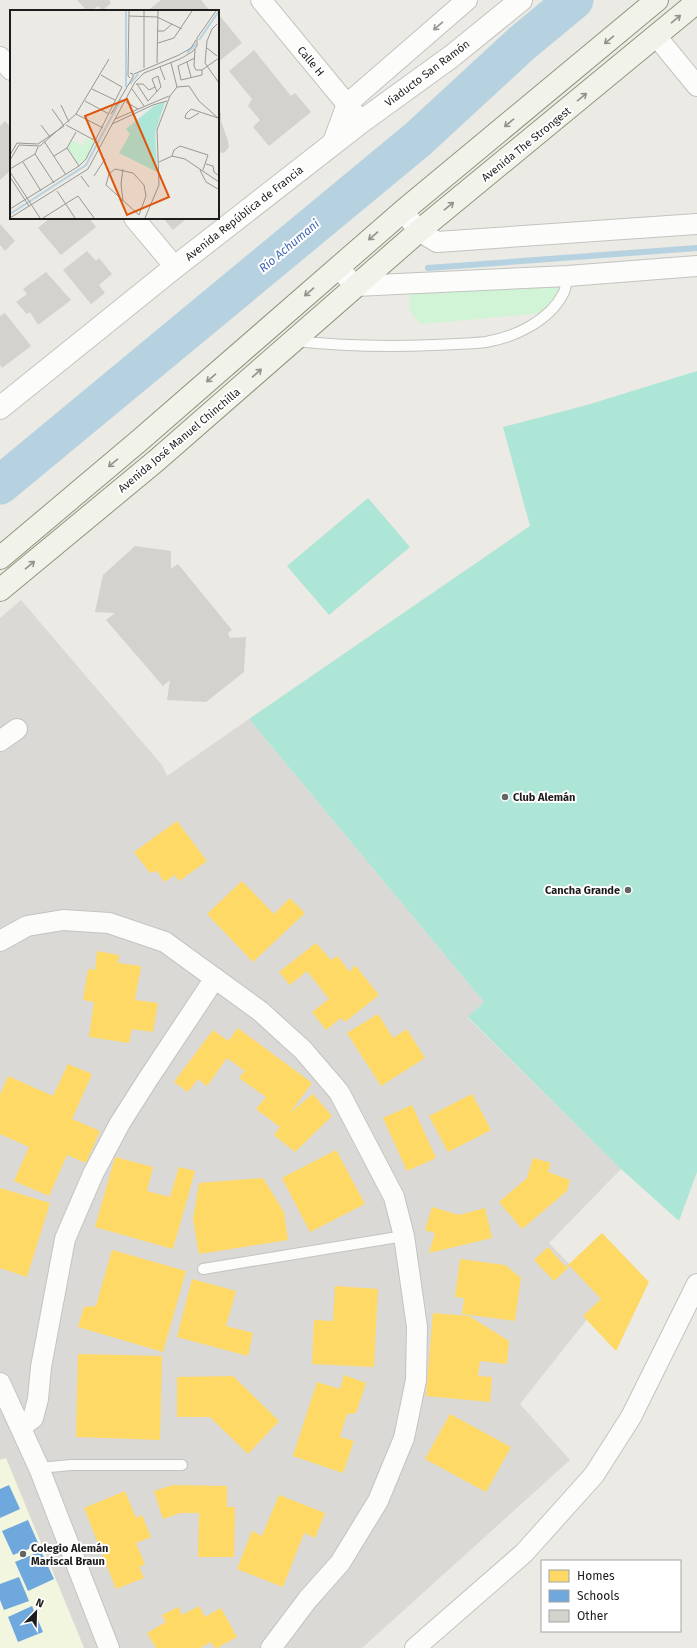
<svg xmlns="http://www.w3.org/2000/svg" width="697" height="1648" font-family="'Fira Sans',sans-serif">
	<rect width="100%" height="100%" fill="#ebeae4"/>
	<polygon fill="#dad9d6" points="21,600 162,765 167,776 249,719 484,1002 468,1018 621,1169 549,1243 603,1299 520,1404 570,1460 362,1648 84,1648 6,1459 0,1460 0,618"/>
	<polygon fill="#f3f6de" points="6,1458 84,1648 0,1648 0,1460"/>
	<path fill="#d1f4d6" d="M561 283 565 294 544 313 421 324C410 315 407 307 411 293Z"/>
	<g fill="#ade6d6">
		<polygon points="697,371 697,1172 679,1221 621,1169 468,1017 484,1002 249,719 530,526 503,427 587,405"/>
		<polygon points="368,498 410,547 329,615 287,566"/>
	</g>
	<g fill="#ffd966">
		<polygon points="177,821 207,861 179,881 175,875 164,882 157,871 150,873 134,852"/>
		<polygon points="242,881 274,914 290,898 305,913 253,962 207,914"/>
		<polygon points="316,943 331,960 337,956 350,972 355,965 379,995 345,1022 341,1018 326,1030 312,1012 329,999 307,971 290,985 279,972"/>
		<polygon points="97,951 119,955 118,963 141,966 135,1000 158,1003 153,1032 132,1029 129,1043 89,1037 94,1002 83,1000 88,969 95,970"/>
		<polygon points="378,1014 393,1038 407,1029 425,1058 381,1086 347,1033"/>
		<polygon points="238,1028 312,1083 290,1113 313,1094 332,1116 295,1152 274,1135 280,1127 256,1109 266,1097 239,1078 245,1071 227,1058 207,1086 198,1079 188,1092 174,1082 213,1030 228,1041"/>
		<polygon points="68,1064 92,1074 72,1119 100,1131 86,1163 67,1155 49,1196 14,1181 29,1147 0,1134 0,1095 8,1076 53,1096"/>
		<polygon points="472,1094 491,1130 448,1152 429,1116"/>
		<polygon points="412,1105 436,1158 407,1171 383,1118"/>
		<polygon points="336,1150 365,1204 310,1232 282,1178"/>
		<polygon points="115,1157 153,1167 147,1191 170,1197 179,1167 195,1171 173,1249 95,1227"/>
		<polygon points="533,1158 551,1163 548,1172 570,1180 567,1191 522,1229 499,1202 527,1178"/>
		<polygon points="263,1178 284,1212 288,1240 199,1254 193,1219 199,1183"/>
		<polygon points="0,1188 50,1203 27,1277 0,1268"/>
		<polygon points="432,1207 459,1215 485,1208 492,1238 429,1253 435,1233 425,1230"/>
		<polygon points="602,1233 649,1282 616,1351 583,1316 601,1299 570,1266 554,1281 534,1260 548,1247 566,1267"/>
		<polygon points="112,1250 186,1271 163,1352 78,1327 84,1307 96,1306"/>
		<polygon points="460,1259 505,1265 521,1278 515,1321 462,1314 464,1298 455,1297"/>
		<polygon points="192,1279 236,1291 226,1326 253,1333 248,1356 177,1337"/>
		<polygon points="335,1286 378,1289 374,1367 312,1364 314,1320 333,1321"/>
		<polygon points="433,1313 469,1316 509,1341 507,1364 480,1361 478,1376 492,1377 490,1402 426,1396"/>
		<polygon points="78,1354 162,1356 160,1440 76,1437"/>
		<polygon points="344,1375 366,1383 356,1413 347,1414 340,1437 354,1441 343,1473 293,1456 317,1382 340,1389"/>
		<polygon points="233,1376 279,1421 248,1454 210,1417 177,1417 177,1377"/>
		<polygon points="450,1414 511,1447 486,1492 425,1459"/>
		<polygon points="173,1485 227,1486 227,1507 235,1507 234,1557 198,1557 199,1513 180,1513 163,1519 154,1491"/>
		<polygon points="125,1491 136,1518 142,1515 151,1537 136,1543 145,1564 139,1567 144,1578 116,1589 84,1508"/>
		<polygon points="279,1495 325,1513 315,1538 304,1533 283,1587 237,1569 252,1531 262,1536"/>
		<polygon points="199,1606 205,1617 221,1608 237,1637 217,1648 215,1648 211,1642 200,1648 156,1648 147,1633 166,1622 162,1615 178,1607 182,1615"/>
	</g>
	<g fill="#6fa8dc">
		<polygon points="9,1485 20,1509 0,1518 0,1489"/>
		<polygon points="28,1520 39,1545 13,1555 2,1531"/>
		<polygon points="41,1551 54,1579 28,1591 15,1562"/>
		<polygon points="19,1577 29,1601 4,1610 0,1600 0,1584"/>
		<polygon points="32,1606 43,1632 18,1642 8,1617"/>
	</g>
	<g fill="none" stroke-linecap="round" stroke-linejoin="round">
		<polyline stroke="#b6d2e0" stroke-width="6" points="428,268 697,248"/>
		<polyline stroke="#b6d2e0" stroke-width="39" points="0,485 418,139 522,43 574,0"/>
	</g>
	<g fill="#d4d2cc">
		<polygon points="77,0 109,0 111,3 102,11 98,6 92,11 87,11"/>
		<polygon points="161,0 201,0 210,11 147,11"/>
		<polygon points="220,16 242,43 218,62 218,18"/>
		<polygon points="254,50 291,96 295,93 311,112 269,146 253,127 260,120 248,106 252,99 229,71"/>
		<polygon points="218,110 221,113 221,121 228,141 229,147 224,153 218,152"/>
		<polygon points="5,121 11,128 11,170 0,180 0,126"/>
		<polygon points="50,218 89,218 96,227 61,255 38,228"/>
		<polygon points="163,218 187,218 173,230"/>
		<polygon points="0,224 15,241 5,251 0,245"/>
		<polygon points="87,251 96,261 99,258 112,274 99,285 105,293 91,304 63,270"/>
		<polygon points="46,272 71,300 38,325 30,312 27,314 16,302 27,294 23,289"/>
		<polygon points="5,313 31,346 2,368 0,365 0,316"/>
		<polygon points="135,546 171,551 171,569 178,564 232,630 228,633 230,638 246,637 244,672 206,702 167,700 170,680 163,686 106,620 115,613 95,612 103,575"/>
	</g>
	<g fill="none" stroke-linecap="round" stroke-linejoin="round">
		<g stroke="#c3c3c0" stroke-width="12">
			<g id="service">
				<path d="M295 341C342 346 387 347 434 345 451 344 469 344 486 342 515 337 549 321 563 294 566 289 566 282 568 276"/>
				<polyline points="203,1269 404,1236"/>
				<polyline points="39,1468 71,1465 182,1465"/>
			</g>
		</g>
		<g stroke="#c3c3c0" stroke-width="22">
			<g id="minor">
				<polyline points="261,0 355,114"/>
				<polyline points="656,36 697,86"/>
				<polyline points="0,57 11,70"/>
				<polyline points="332,145 347,104 467,0"/>
				<polyline points="403,211 419,231 437,242 697,224"/>
				<polyline points="134,218 175,267"/>
				<polyline points="338,267 355,286 568,276 697,266"/>
				<polyline points="0,741 17,729"/>
				<polyline points="0,941 27,926 63,920 109,923 165,942 260,1011 303,1050 339,1092 394,1197 404,1236 417,1327 416,1380 404,1438 378,1501 340,1563 308,1599 271,1648"/>
				<polyline points="0,1383 39,1468 109,1648"/>
				<polyline points="21,1427 33,1418 38,1399 41,1367 65,1239 93,1174 120,1123 148,1079 215,978"/>
				<polyline points="415,1648 524,1553 594,1475 631,1417 697,1284"/>
			</g>
		</g>
		<g stroke="#c3c3c0" stroke-width="24">
			<polyline id="tertiary" points="0,408 175,267 361,122 452,56 521,0"/>
		</g>
		<g stroke="#90957c" stroke-width="24">
			<g id="secondary">
				<polyline points="0,558 140,440 403,211 657,0"/>
				<polyline points="0,590 157,460 419,231 697,2"/>
			</g>
		</g>
		<use href="#service" stroke="#fcfcfb" stroke-width="10"/>
		<use href="#minor" stroke="#fcfcfb" stroke-width="20"/>
		<use href="#tertiary" stroke="#fcfcfb" stroke-width="22"/>
		<use href="#secondary" stroke="#f1f2e9" stroke-width="22"/>
	</g>
	<defs><path id="oneway-shaft" d="M-6 0H5M1.5-3L5.5 0L1.5 3" fill="none" stroke-width="1.6" stroke-linecap="round" stroke-linejoin="round"/></defs>
	<g stroke="#91928d">
		<use href="#oneway-shaft" transform="translate(676 19) rotate(-40)"/>
		<use href="#oneway-shaft" transform="translate(609 40) rotate(140)"/>
		<use href="#oneway-shaft" transform="translate(582 97) rotate(-39)"/>
		<use href="#oneway-shaft" transform="translate(509 123) rotate(140)"/>
		<use href="#oneway-shaft" transform="translate(449 206) rotate(-39)"/>
		<use href="#oneway-shaft" transform="translate(373 236) rotate(139)"/>
		<use href="#oneway-shaft" transform="translate(309 292) rotate(139)"/>
		<use href="#oneway-shaft" transform="translate(257 373) rotate(-41)"/>
		<use href="#oneway-shaft" transform="translate(211 378) rotate(139)"/>
		<use href="#oneway-shaft" transform="translate(113 463) rotate(140)"/>
		<use href="#oneway-shaft" transform="translate(30 565) rotate(-40)"/>
	</g>
	<use stroke="#979797" href="#oneway-shaft" transform="translate(438 26) rotate(139)"/>
	<g fill="#646462" stroke="#fff" stroke-width="1.5">
		<circle cx="505" cy="797" r="4"/>
		<circle cx="628" cy="890" r="4"/>
		<circle cx="23" cy="1554" r="4"/>
	</g>
	<g text-anchor="middle" stroke-width="4" stroke-linejoin="round" paint-order="stroke">
		<g font-size="11" fill="#1c1c1c" stroke="#fff">
			<text transform="translate(311 61) rotate(50)" y="4">Calle H</text>
			<text transform="translate(427 73) rotate(-37)" y="4">Viaducto San Ramón</text>
			<text transform="translate(526 144) rotate(-39)" y="4">Avenida The Strongest</text>
			<text transform="translate(244 213) rotate(-38)" y="4">Avenida República de Francia</text>
			<text transform="translate(179 440) rotate(-40)" y="4">Avenida José Manuel Chinchilla</text>
		</g>
		<g font-size="11" font-weight="bold" fill="#1c1c1c" stroke="#fff" text-anchor="start">
			<text x="513" y="801">Club Alemán</text>
			<text x="620" y="894" text-anchor="end">Cancha Grande</text>
			<text x="31" y="1552">Colegio Alemán<tspan x="31" dy="13">Mariscal Braun</tspan></text>
		</g>
		<g font-size="12" font-style="italic" fill="#446ab1" stroke="#fff">
			<text transform="translate(289 246) rotate(-40)" y="4">Río Achumani</text>
		</g>
	</g>
	<g transform="translate(10 10)">
		<rect width="209" height="209" fill="#ebeae4"/>
		<path d="M77 128 84 131 75 149 69 154 58 138 62 130 72 136Z" fill="#d1f4d6"/>
		<path d="M155 92 145 123 147 162 109 143 120 124 116 119 144 96Z" fill="#ade6d6"/>
		<path fill="none" stroke="#b6d2e0" stroke-width="2" d="M189 30 209 1M177 43 186 34M120 74 128 64M116 77V1M0 204 76 155 111 89"/>
		<path fill="none" stroke="#989894" stroke-width="1" d="M119 1 118 66 120 68M134 1V58M119 6 147 7 172 19M207 14 202 19 197 31 195 53 209 73M147 21H154L162 14M148 33 164 28 182 1M197 38 207 46M185 39 184 56 186 60H192L209 48M185 48 168 56 171 70 192 65V60M177 52 181 67M147 53 148 1M150 57 155 70M124 64 169 45 181 38 186 30M126 74H133L139 80 145 77M127 74 138 91 151 77 148 66 142 69 147 82M167 77 179 76 189 91 208 108 181 99 176 104 175 108 179 109 189 103M82 79 105 90M122 79 134 96M75 91 99 104M116 92 128 99M51 95 59 112M42 99 54 116M66 104 93 118M101 104 123 67V64L120 63M105 109 159 86M102 114 143 95 157 91M31 115 40 127M56 115 86 131M34 131 56 165M57 138 69 156M25 144 44 173M0 145 7 133 28 134 54 116M44 146 57 138 66 122M162 146 164 140 170 136 198 145 193 160M0 150 9 135 30 136 66 104 99 49M13 152 31 181M149 152 162 146 175 149 209 172M196 154 203 156 204 162 209 166M0 159 25 144 28 137M105 159 123 163 134 175 136 186 129 205 96 175 99 164ZM190 160 196 172 208 179M0 162 21 194M71 166 79 177M84 166 95 149M0 167 19 196M47 181 65 208M113 191 111 174 113 159M21 194 30 208M0 199 69 156 76 149 112 77 91 65M0 208 78 159 125 72 134 63 170 49 182 42 187 36V28L206 1M33 208 68 186 84 208M135 208 149 175 147 120 160 86 167 77 161 53"/>
		<path fill="#de560d" fill-opacity="0.15" stroke="#de560d" stroke-width="2" d="M117 89 159 187 117 205 75 106Z"/>
		<rect width="209" height="209" fill="none" stroke="#1c1c1c" stroke-width="2"/>
	</g>
	<rect x="541" y="1560" width="140" height="72" fill="#ffffff" stroke="#a4a4a4"/>
	<rect x="549" y="1570" width="20" height="12" fill="#ffd966" stroke="#a4a4a4"/>
	<text x="577" y="1580" font-size="12" fill="#1c1c1c">Homes</text>
	<rect x="549" y="1590" width="20" height="12" fill="#6fa8dc" stroke="#a4a4a4"/>
	<text x="577" y="1600" font-size="12" fill="#1c1c1c">Schools</text>
	<rect x="549" y="1610" width="20" height="12" fill="#d4d2cc" stroke="#a4a4a4"/>
	<text x="577" y="1620" font-size="12" fill="#1c1c1c">Other</text>
	<g transform="translate(36 1612) rotate(23)" stroke="#ffffff" stroke-width="3" paint-order="stroke">
	<path d="M0-3L7 15L0 10L-7 15Z" fill="#1c1c1c"/>
	<text y="-6" font-size="11" font-weight="bold" text-anchor="middle" fill="#1c1c1c">N</text>
	</g>
</svg>
